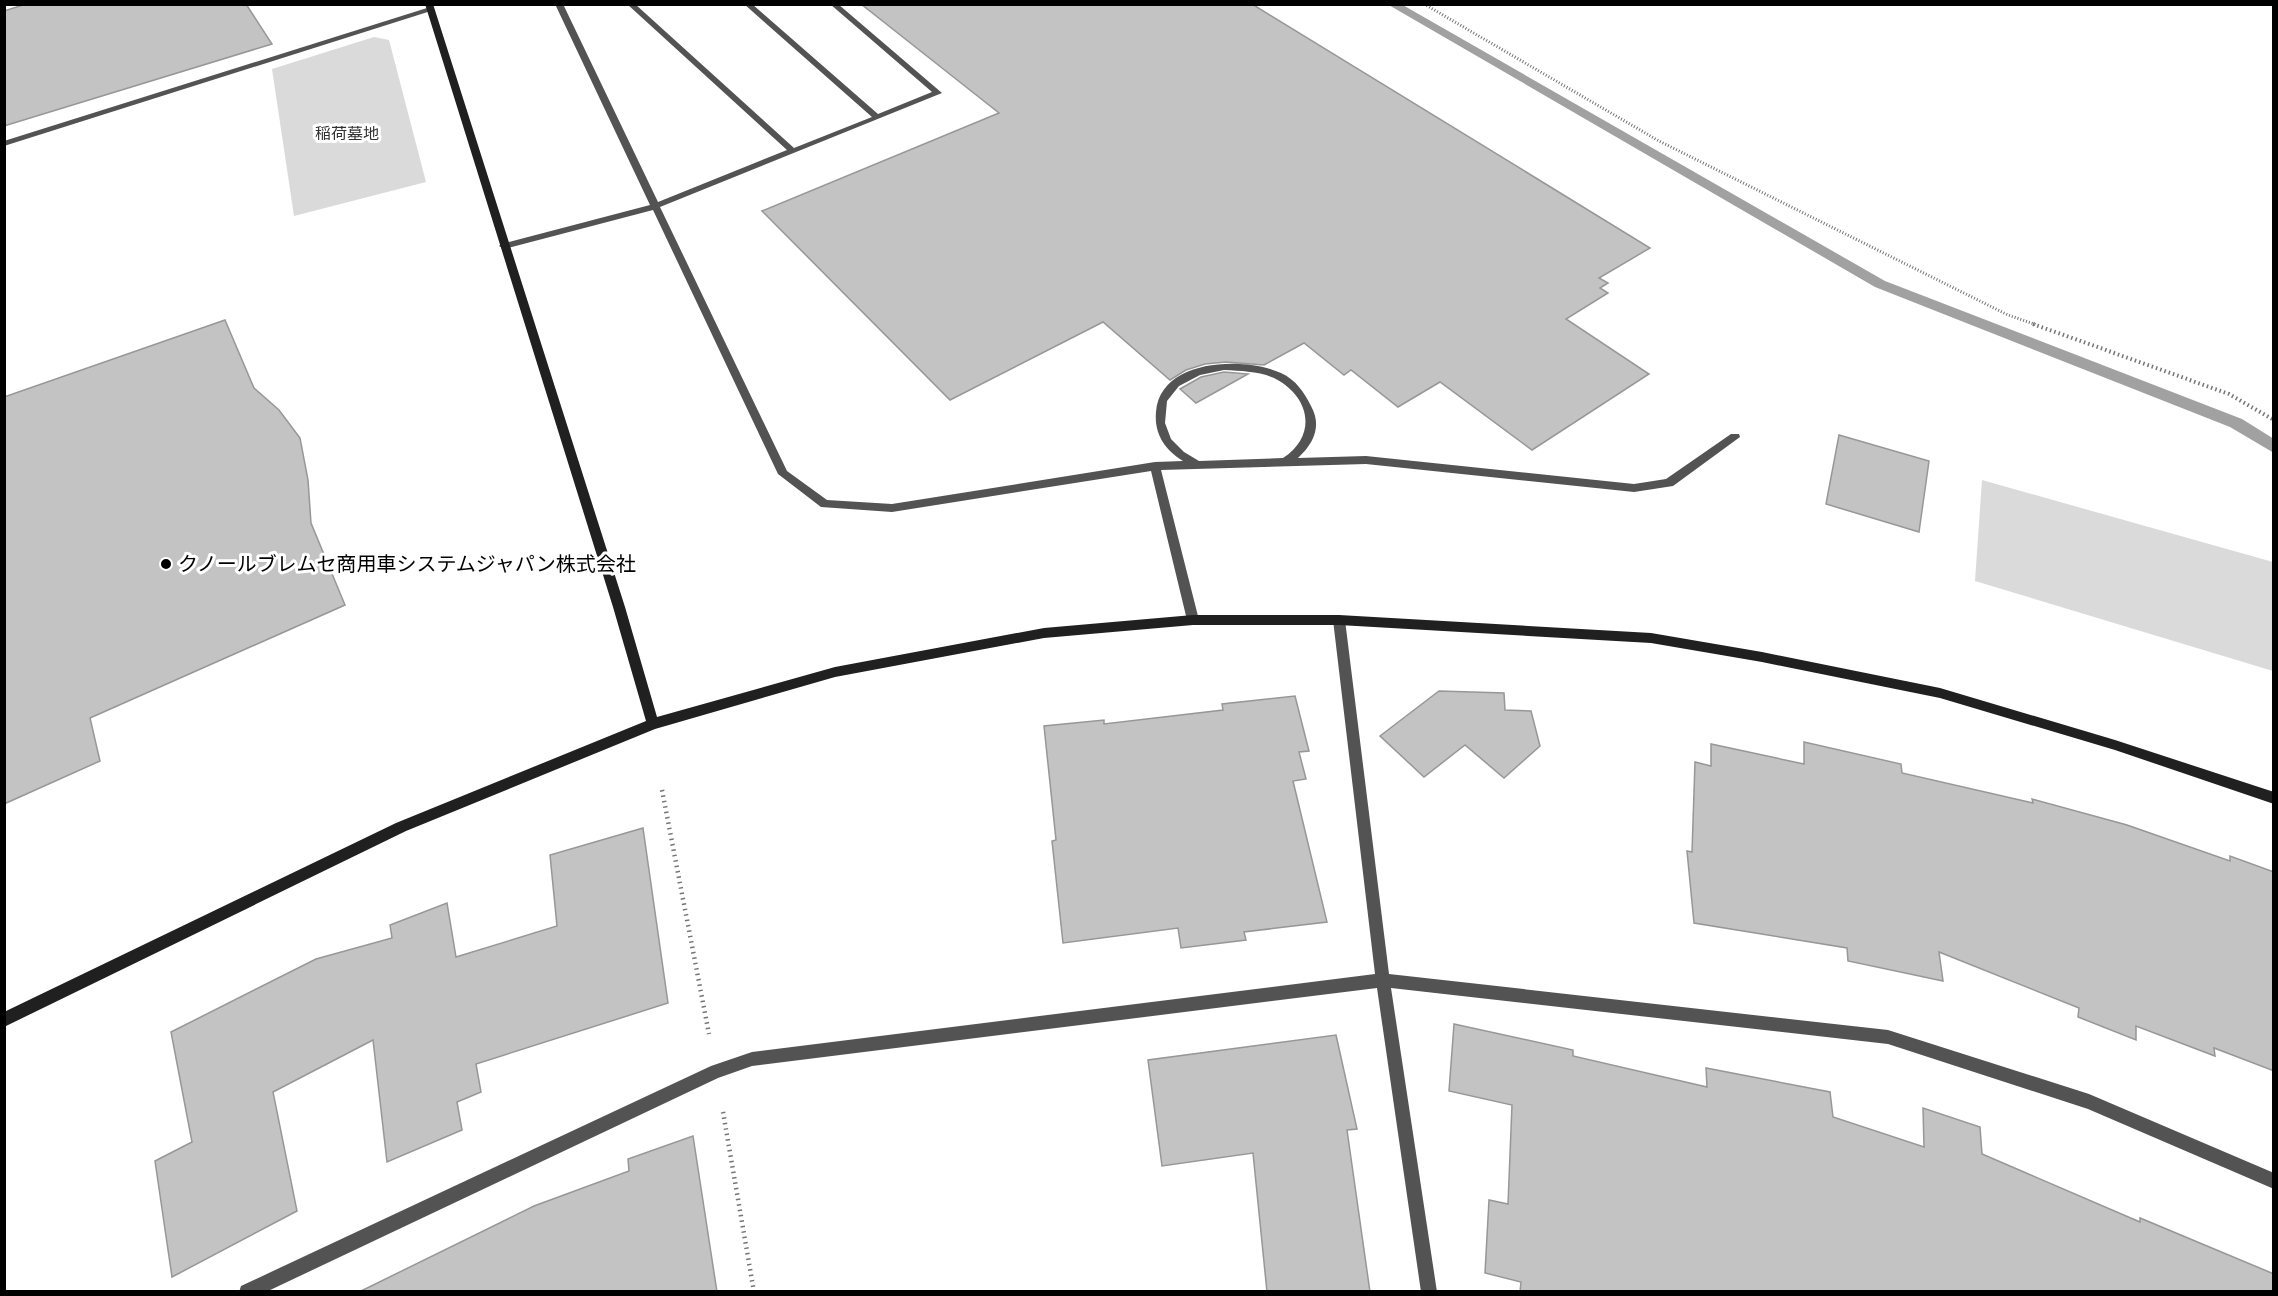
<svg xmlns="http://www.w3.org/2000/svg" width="2278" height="1296" font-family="'Space Grotesk','Noto Sans JP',sans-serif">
	<rect width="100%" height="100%" fill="#fff"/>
	<g fill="#dadada">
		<polygon points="374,37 389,40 426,182 294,216 272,69"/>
		<polygon points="1982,480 2273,562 2273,671 1975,581"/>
	</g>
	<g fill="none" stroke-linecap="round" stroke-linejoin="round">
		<polygon fill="#a1a1a1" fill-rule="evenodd" points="1387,4 1401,4 1885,281 2242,419 2274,439 2274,453 2230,427 1875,287"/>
	</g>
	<g fill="#c3c3c3" stroke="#979797" stroke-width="1.5">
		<polygon points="26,4 246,4 272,44 4,126 4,11"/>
		<polygon points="861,4 1252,4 1650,248 1599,278 1608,283 1600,288 1608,293 1566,319 1649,374 1532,450 1440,382 1398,407 1351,370 1344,375 1304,343 1264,365 1226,362 1205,364 1186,370 1170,380 1103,322 950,400 762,211 999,113"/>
		<polygon points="225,320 254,388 279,410 300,438 308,480 311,523 345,605 90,718 100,761 4,804 4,397"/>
		<polygon points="1224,372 1248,374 1196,403 1180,389 1201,377"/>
		<polygon points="1839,435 1929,461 1919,532 1826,504"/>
		<polygon points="1439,691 1504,693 1505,710 1531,711 1540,746 1504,778 1465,745 1424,777 1380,736"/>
		<polygon points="1295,696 1309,751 1299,752 1306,779 1293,781 1327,922 1244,932 1246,940 1181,948 1178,928 1063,943 1052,841 1056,840 1044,726 1104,720 1104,724 1223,710 1222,704"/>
		<polygon points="1804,742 1901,764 1902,773 2033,803 2032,799 2127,825 2230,861 2230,856 2274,872 2274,1071 2214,1048 2215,1056 2136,1026 2136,1040 2078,1017 2079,1008 1939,952 1943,981 1848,961 1847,948 1694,923 1687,851 1692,852 1695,762 1711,766 1711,744 1804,764"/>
		<polygon points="643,828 668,1003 476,1064 481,1092 457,1102 462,1130 387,1162 373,1040 273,1092 297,1211 172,1277 155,1161 192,1142 171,1032 316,959 392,938 390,925 447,903 456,957 557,926 550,855"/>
		<polygon points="1454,1024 1573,1050 1573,1056 1707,1087 1706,1068 1830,1092 1833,1117 1924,1147 1923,1108 1980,1127 1982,1154 2140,1222 2140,1218 2274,1274 2274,1292 1520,1292 1521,1282 1485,1273 1489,1200 1508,1204 1512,1105 1449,1091"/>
		<polygon points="1336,1035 1357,1129 1347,1130 1370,1292 1267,1292 1253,1153 1162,1166 1148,1060"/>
		<polygon points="693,1136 717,1292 359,1292 534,1206 629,1171 628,1159"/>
	</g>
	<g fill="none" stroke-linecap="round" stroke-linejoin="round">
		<polyline stroke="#757575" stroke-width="3" stroke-dasharray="1 2" stroke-linecap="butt" points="1424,4 1659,141 2008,315 2037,325"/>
		<polyline stroke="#757575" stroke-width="4" stroke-dasharray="1.5 3" stroke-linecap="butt" points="2033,324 2229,394 2274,420"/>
		<g stroke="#757575" stroke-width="4.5" stroke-dasharray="1.5 4" stroke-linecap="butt">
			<polyline points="662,790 709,1034"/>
			<polyline points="723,1112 754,1292"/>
		</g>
		<path fill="#535353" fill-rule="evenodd" d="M555 4H563L658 202 787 150 627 4H635L794 148 872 117 744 4H752L878 114 932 92 830 4H838L942 93 660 207 787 471 827 500 892 504 1155 462 1183 461C1165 450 1154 434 1156 412 1160 359 1243 356 1281 373 1296 380 1304 392 1311 406 1322 426 1314 443 1298 458L1366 456 1634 484 1666 479 1731 434H1739L1740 437 1673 486 1634 492 1366 464 1161 470 1199 620 1197 623H1189L1187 620 1151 471 892 512 821 507 778 474 653 210 504 249 499 246 501 244 650 205ZM1224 370C1241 371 1258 371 1274 378 1310 396 1318 435 1283 458L1199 461 1184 452 1171 439 1165 423 1167 401 1179 386 1200 375Z"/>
		<g fill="#535353" fill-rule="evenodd">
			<polygon points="427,8 434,10 4,146 4,141"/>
			<polygon points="1339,615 1343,617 1345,620 1389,974 1888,1030 2089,1094 2274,1173 2274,1189 2088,1109 1888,1044 1391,988 1437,1292 1421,1292 1377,988 752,1066 718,1078 266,1292 239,1292 241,1286 711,1066 752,1052 1375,974 1333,620 1335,617"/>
		</g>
		<polygon fill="#202020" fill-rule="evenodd" points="425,4 433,4 625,607 657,717 835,667 1044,628 1193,615 1339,615 1651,633 1762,652 1940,688 2115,740 2274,792 2274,804 2115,750 1940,698 1762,662 1651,643 1339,625 1193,625 1044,638 835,677 655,729 406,831 4,1027 4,1012 396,823 646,721 613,607"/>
	</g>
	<circle fill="#000" stroke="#fff" stroke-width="2" cx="166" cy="564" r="6"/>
	<g text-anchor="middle" stroke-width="6" stroke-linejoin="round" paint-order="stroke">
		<g font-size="16" fill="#313131" stroke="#fff">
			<text x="347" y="139">稲荷墓地</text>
		</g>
		<g font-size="20" fill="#000" stroke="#fff" text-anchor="start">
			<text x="178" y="571">クノールブレムセ商用車システムジャパン株式会社</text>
		</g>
	</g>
	<rect width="2278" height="1296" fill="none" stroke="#000000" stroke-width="12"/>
</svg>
